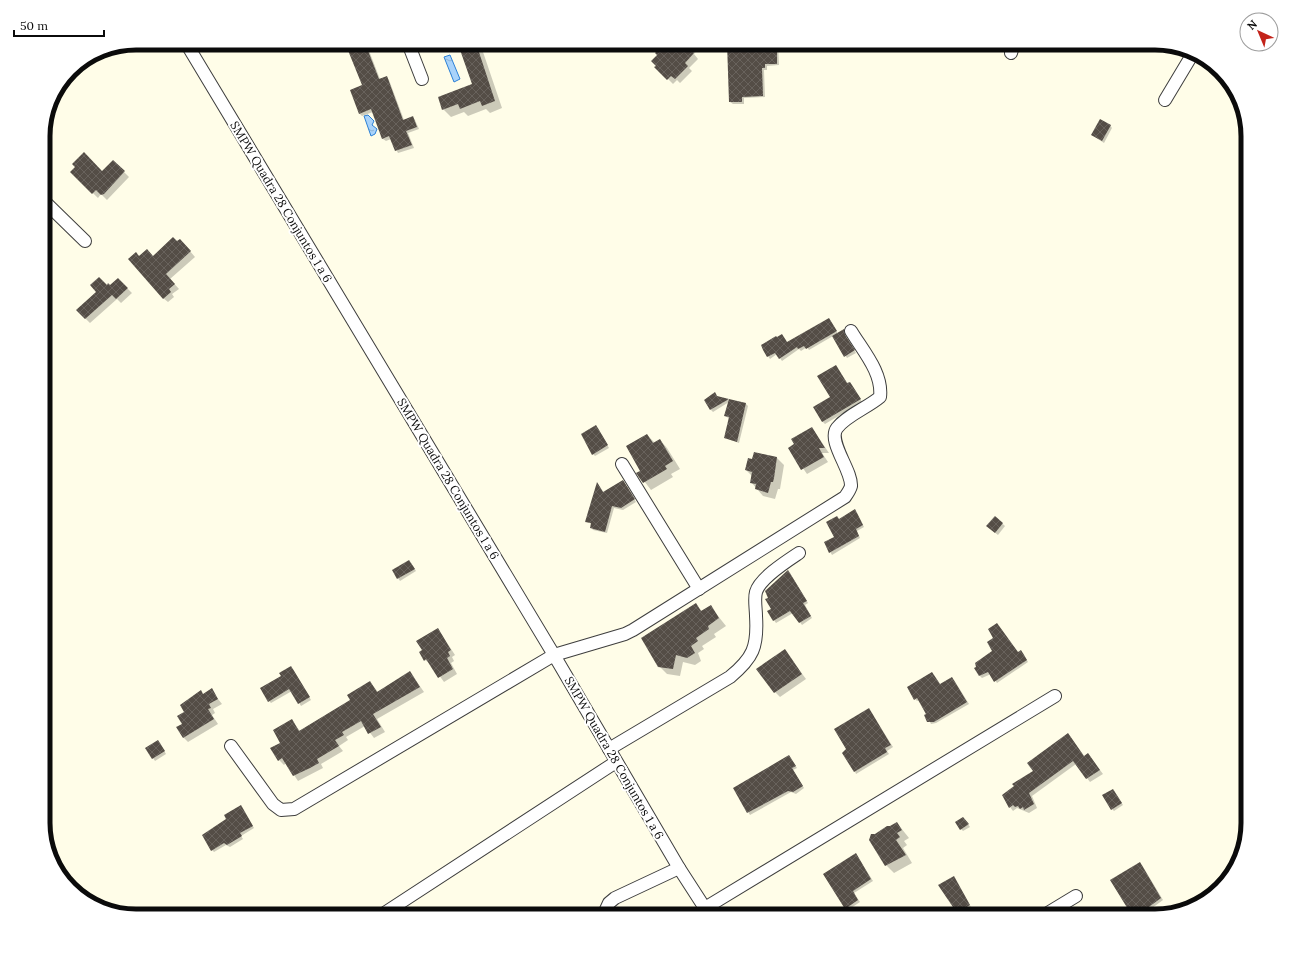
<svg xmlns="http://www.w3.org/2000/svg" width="1291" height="959" font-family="Lora,serif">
	<defs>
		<pattern id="water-ripples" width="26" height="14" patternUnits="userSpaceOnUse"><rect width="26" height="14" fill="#a9d3fa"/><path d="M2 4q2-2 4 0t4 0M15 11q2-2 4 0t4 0" fill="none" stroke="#90b4d5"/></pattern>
		<pattern id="building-cross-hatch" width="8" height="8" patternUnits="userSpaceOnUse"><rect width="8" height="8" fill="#544d46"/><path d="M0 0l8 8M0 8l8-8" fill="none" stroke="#68625c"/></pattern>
	</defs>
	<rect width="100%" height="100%" fill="#fffde8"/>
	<g fill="url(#water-ripples)" stroke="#2b80d6">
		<polygon points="450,55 460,79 454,82 444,57"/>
		<polygon points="368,115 374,121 372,125 377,129 375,134 371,136 364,116"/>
	</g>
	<g fill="#0003">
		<polygon points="347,43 366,43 380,79 387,77 389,80 404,120 413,117 415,120 419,129 408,133 414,148 398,153 391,139 386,141 383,139 373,112 362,116 359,113 363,86"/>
		<polygon points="472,43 476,43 482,49 502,108 490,113 486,109 468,116 464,112 451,117 443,109 474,84"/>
		<polygon points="665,43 696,43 700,47 694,54 698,59 689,68 692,71 680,83 677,80 673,84 656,67 658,55"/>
		<polygon points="728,43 778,43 779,65 767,66 767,70 764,70 765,97 744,98 744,104 733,104 730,102"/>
		<polygon points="1110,125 1112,128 1104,143 1092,135"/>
		<polygon points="113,161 129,177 107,200 101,194 98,198 71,172 103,172"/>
		<polygon points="177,242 184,244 195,257 170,279 179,289 172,294 174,297 168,302 163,298 139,257 153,257"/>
		<polygon points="118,279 132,293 121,303 117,299 90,323 85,318 107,286 110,286"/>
		<polygon points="829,319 838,334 844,330 846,332 846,338 856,353 847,358 833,336 809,350 807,347 801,351 799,349 782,361 777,354 770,359 768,356 782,335 788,343"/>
		<polygon points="836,366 848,384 850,383 852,385 862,402 825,424 822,421 831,397"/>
		<polygon points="715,393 718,397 746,404 748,406 739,443 725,438 730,419 725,416 729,402 713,412 711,410"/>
		<polygon points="598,428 609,448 595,456 593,454"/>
		<polygon points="812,428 829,453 822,453 828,462 807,474 789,448"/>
		<polygon points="647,435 655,443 660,440 667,448 680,469 671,474 673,477 651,490 638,473 642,471"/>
		<polygon points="755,453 777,458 784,465 780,489 778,489 775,499 763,496 751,482 752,476 746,470"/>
		<polygon points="598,484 604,493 625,484 636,502 623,510 614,508 607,533 593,530 591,527 592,524 587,522"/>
		<polygon points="857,513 864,527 857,531 860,538 832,555 825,543 835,537 839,520"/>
		<polygon points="995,517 1005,526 998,535 989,528"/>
		<polygon points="411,563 416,571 400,581 393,571"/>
		<polygon points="790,573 808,603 805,605 812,618 802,625 793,613 776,623 768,612 772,609"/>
		<polygon points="695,605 702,611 710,606 726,626 714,634 716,637 702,646 704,649 698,653 701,661 695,665 683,662 680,676 667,674 659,666"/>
		<polygon points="438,629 455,655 452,657 454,661 451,663 457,674 444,682 431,664 425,660 423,650"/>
		<polygon points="785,651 806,679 780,697 775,692"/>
		<polygon points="993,651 1023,653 1028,662 997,683 991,674 982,678 979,675"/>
		<polygon points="293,669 311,700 301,706 292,691 271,703 269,701"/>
		<polygon points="410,672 424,692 377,719 385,732 374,738 365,726 346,737 348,740 339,746 343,751 321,764 323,768 298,781 286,763 284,765 279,760 281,743 291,720 300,731 351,701 370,682 378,692"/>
		<polygon points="932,673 940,685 954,680 969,704 936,723 931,724 919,700 917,701 915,699"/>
		<polygon points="211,690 222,704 213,709 215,713 212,715 218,724 188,742 184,738 185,712 200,691 204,695"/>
		<polygon points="871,712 893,747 887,751 889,754 856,774 847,749"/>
		<polygon points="1071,738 1084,757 1091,758 1103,774 1090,782 1076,764 1032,796 1037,808 1029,813 1017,808 1013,811 1010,807 1035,772"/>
		<polygon points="160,743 166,754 155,761 146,748"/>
		<polygon points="791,759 797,768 793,770 804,788 796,794 791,792 750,815 734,789"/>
		<polygon points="1113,790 1123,805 1114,811 1112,809"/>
		<polygon points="243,809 254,828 241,836 243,839 230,847 226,845 214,852 212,850"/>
		<polygon points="965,820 970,827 963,831 961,829"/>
		<polygon points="897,823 909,838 904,841 907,845 903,848 912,863 894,873 886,865 875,835"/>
		<polygon points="856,854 873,881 854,893 860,902 848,910 846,908"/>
		<polygon points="1142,865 1163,900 1144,914 1142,911 1134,916 1111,880"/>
		<polygon points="955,879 971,907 959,914 957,912"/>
	</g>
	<g fill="url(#building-cross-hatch)">
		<polygon points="345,43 365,43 379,79 387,76 403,120 413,116 417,127 406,131 412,145 395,151 389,136 382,139 371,109 359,114 350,90 362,85"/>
		<polygon points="469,43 476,43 495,101 482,106 480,101 460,109 458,104 442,110 438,97 472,84 459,47"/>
		<polygon points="664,43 695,43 690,49 694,53 685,63 688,66 675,79 671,76 667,80 654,67 656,66 651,61 657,55 655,53"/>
		<polygon points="727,43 777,43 777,64 765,64 765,68 762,68 763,96 742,97 742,102 729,102"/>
		<polygon points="1100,119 1111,125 1102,141 1091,135"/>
		<polygon points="84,152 102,171 113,160 125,171 104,194 101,195 96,190 92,194 70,172 75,167 72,164"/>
		<polygon points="173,237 177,241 180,239 191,251 166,274 175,284 169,289 171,292 163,299 128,259 136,252 139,256 147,249 153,256"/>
		<polygon points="99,277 107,285 108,283 110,285 118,278 128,288 116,299 112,295 85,319 76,310 96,292 90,285"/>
		<polygon points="829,318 837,331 806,349 804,346 798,349 797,347 779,359 775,353 767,357 763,350 761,345 776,336 777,337 782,334 787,342"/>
		<polygon points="844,329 845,335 855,350 844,357 832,336"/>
		<polygon points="836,365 847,383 850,382 861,399 822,422 813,407 830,397 817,376"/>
		<polygon points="715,392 717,396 729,399 746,403 737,442 724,438 729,417 724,416 729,399 710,410 704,400"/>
		<polygon points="596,425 608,445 592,455 581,434"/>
		<polygon points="812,427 825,448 819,448 824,457 801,470 788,448 794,444 791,439"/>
		<polygon points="647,434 653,443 660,439 673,461 665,466 667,469 643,483 636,473 640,471 626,446"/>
		<polygon points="754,452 777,457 774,478 773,482 771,482 768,493 755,489 756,484 750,483 752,472 745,470 748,458 752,459"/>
		<polygon points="623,480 635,499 621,508 612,506 605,532 590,528 591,523 585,522 597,482 603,492"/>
		<polygon points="855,509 863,525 856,529 859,536 829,553 824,542 834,537 826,522 837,516 839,519"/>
		<polygon points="995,516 1003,523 995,533 986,526"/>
		<polygon points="409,560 415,569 397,579 392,570"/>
		<polygon points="788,570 807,601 803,603 811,616 799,623 790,611 773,621 767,611 771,609 765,599 768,598 765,591"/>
		<polygon points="696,603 701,611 711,605 719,618 708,626 709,629 696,638 698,641 691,646 695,653 687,658 676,655 673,669 658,667 641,638"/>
		<polygon points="997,623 1018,652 1021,650 1027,660 994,682 988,672 979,676 974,668 976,667 975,663 992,651 987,642 993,638 988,629"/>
		<polygon points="438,628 451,650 448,652 450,656 447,658 453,669 438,678 426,659 424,661 419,652 422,650 416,641"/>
		<polygon points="785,649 802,674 774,693 756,669"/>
		<polygon points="291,666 310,697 298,704 289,689 268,702 260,688 281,676 279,673"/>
		<polygon points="410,671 420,687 373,714 381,727 368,734 361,721 342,732 344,735 335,740 339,746 317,759 319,763 310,768 293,776 282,758 278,761 270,748 280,743 273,730 292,719 299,731 350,700 347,695 370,681 377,692"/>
		<polygon points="932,672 940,684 952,677 967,702 934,722 927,722 924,715 926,714 917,698 914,700 907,687"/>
		<polygon points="212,688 218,699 209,704 211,708 208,709 214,719 183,738 176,727 182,724 177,716 184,712 180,705 201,690 203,694"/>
		<polygon points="869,708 891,745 885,748 887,752 854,772 842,753 846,749 834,729"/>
		<polygon points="1068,733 1084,756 1088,753 1100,770 1086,779 1073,761 1029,793 1034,804 1024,810 1023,807 1020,809 1018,806 1015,807 1013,805 1009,808 1002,795 1014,786 1012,784 1033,771 1027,763"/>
		<polygon points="158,740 165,751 152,759 145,748"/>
		<polygon points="789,755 796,766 792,768 803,786 793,792 788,791 747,813 733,788"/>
		<polygon points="1113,789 1122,803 1111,810 1102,795"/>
		<polygon points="241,805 253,826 240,833 242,836 227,845 224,843 211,851 202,835 226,819 224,815"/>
		<polygon points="963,817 969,824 960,830 955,822"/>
		<polygon points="897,822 902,830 897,833 900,837 896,840 906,855 885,866 869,840 871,834 875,834 887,826 890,826"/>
		<polygon points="856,853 871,879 853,891 858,900 845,909 823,874"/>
		<polygon points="1140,862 1161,898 1142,912 1140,909 1131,914 1110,880"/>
		<polygon points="954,876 970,905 957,913 938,885"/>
	</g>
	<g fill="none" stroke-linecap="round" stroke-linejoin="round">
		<g stroke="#3e3e3e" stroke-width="14">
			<g id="minor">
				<polyline points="186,43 554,655 679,868 710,916"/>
				<polyline points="408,43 422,79"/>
				<polyline points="1011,53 1014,43"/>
				<polyline points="1165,100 1192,55"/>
				<polyline points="43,200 85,241"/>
				<polyline points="622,464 699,589"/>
				<path d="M231 746 273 804 281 810 294 809 554 655 625 634 633 630 845 497C847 494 850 490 851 486 852 470 827 441 837 428 847 415 867 408 880 397 883 373 863 351 851 331"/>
				<path d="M609 749 730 677C753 658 758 647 756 616 756 609 754 599 756 592 760 578 787 561 799 553"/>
				<polyline points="705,908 1055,696"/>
				<polyline points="380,916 616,762"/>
				<polyline points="603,916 609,903 615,898 679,868"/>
				<polyline points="1043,916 1076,896"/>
			</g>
		</g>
		<use href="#minor" stroke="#fff" stroke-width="12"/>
	</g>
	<g text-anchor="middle" stroke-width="4" stroke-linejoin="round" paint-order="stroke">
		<g font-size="12" fill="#0b0b0b" stroke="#fff">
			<text transform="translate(281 202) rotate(59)" y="4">SMPW Quadra 28 Conjuntos 1 a 6</text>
			<text transform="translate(448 479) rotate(59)" y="4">SMPW Quadra 28 Conjuntos 1 a 6</text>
			<text transform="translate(614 758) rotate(60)" y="4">SMPW Quadra 28 Conjuntos 1 a 6</text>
		</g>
	</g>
	<path d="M0 0H1291V959H0ZM136 50H1155A86 86 0 0 1 1241 136V823A86 86 0 0 1 1155 909H136A86 86 0 0 1 50 823V136A86 86 0 0 1 136 50Z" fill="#fff" fill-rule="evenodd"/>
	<path fill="none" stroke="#0b0b0b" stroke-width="5" d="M136 50H1155A86 86 0 0 1 1241 136V823A86 86 0 0 1 1155 909H136A86 86 0 0 1 50 823V136A86 86 0 0 1 136 50Z"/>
	<g transform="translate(1259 32) rotate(316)"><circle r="19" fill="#ffffff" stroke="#9d9d9d"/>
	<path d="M0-3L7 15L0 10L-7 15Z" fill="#c3231a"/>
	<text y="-6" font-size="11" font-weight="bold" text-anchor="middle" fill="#0b0b0b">N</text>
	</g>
	<path d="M14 30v6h90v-6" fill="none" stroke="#0b0b0b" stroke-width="2"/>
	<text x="20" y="30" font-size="12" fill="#0b0b0b" stroke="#ffffff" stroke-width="3" paint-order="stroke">50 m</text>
</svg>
